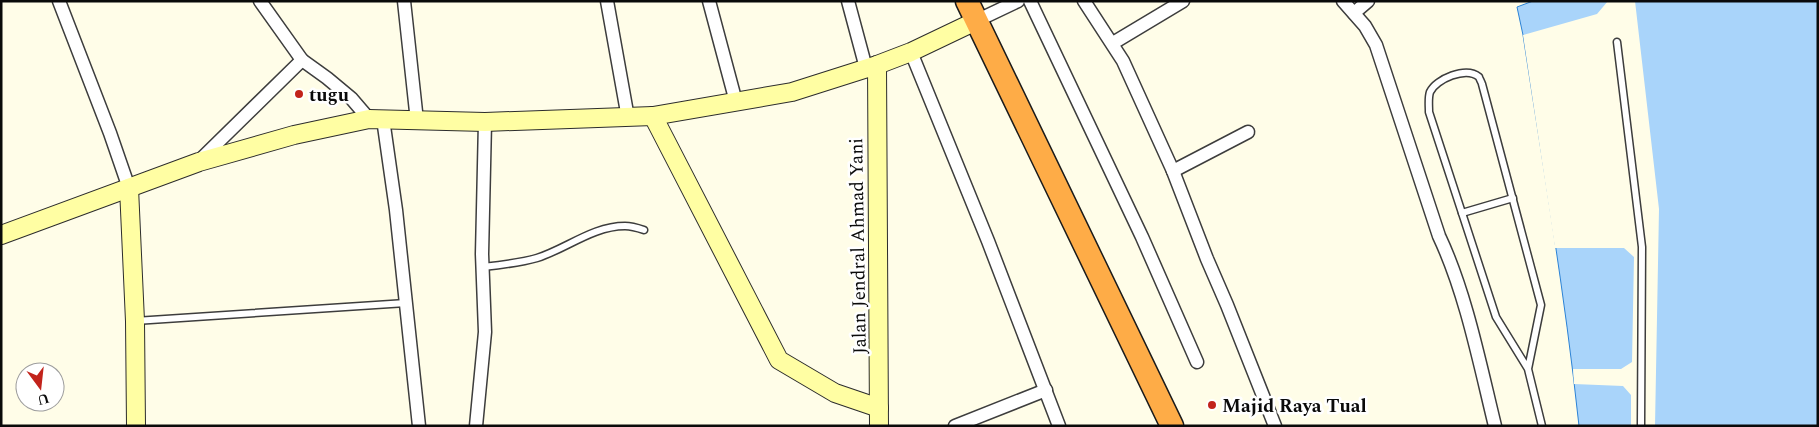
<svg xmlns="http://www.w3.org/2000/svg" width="1819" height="427" font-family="Spectral,serif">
	<rect width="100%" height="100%" fill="#fffde8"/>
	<path fill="#a9d4fa" stroke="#2b82d6" d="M1533 1H1818V426H1579C1565 295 1543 165 1523 35L1517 7Z"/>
	<polygon fill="#fffde8" points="1608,1 1635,1 1659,209 1655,426 1631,426 1631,395 1623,386 1574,384 1573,369 1621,369 1632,362 1634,257 1624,248 1555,248 1523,35 1597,14"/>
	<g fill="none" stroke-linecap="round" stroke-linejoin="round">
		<g stroke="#3d3d3d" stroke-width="9">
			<g id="lane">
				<polyline points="1617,42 1642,247 1641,426"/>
				<polyline points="1462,213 1513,198"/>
				<path d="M483 267C501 265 520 263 537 258 566 249 593 226 625 226 631 226 638 228 644 230"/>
				<polyline points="135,321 406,303"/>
				<path d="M1528 369 1541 305 1482 84C1482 83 1479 78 1479 77 1466 66 1436 79 1430 92 1428 98 1429 105 1429 112L1496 317 1528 369 1542 426"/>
			</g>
		</g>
		<g stroke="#3d3d3d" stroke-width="15">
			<g id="street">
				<polyline points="59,1 110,133 129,188"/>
				<polyline points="260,1 302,60 327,78 351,98 369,119"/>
				<polyline points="404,1 417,121"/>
				<polyline points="607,1 628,118"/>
				<polyline points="709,1 736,102"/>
				<polyline points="848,1 866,68"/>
				<polyline points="1030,1 1142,237 1197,362"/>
				<polyline points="1084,1 1123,61 1173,171 1207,259 1227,305 1275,426"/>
				<path d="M1343 1 1365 26 1376 45 1439 236C1466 293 1480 365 1495 426"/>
				<polyline points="1354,13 1368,1"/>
				<polyline points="976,21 1018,1"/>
				<polyline points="1113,43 1183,1"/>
				<polyline points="911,52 988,241 1059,426"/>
				<polyline points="383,119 396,210 419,426"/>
				<polyline points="200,160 302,60"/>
				<polyline points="1173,171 1248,132"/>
				<polyline points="476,426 485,332 482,254 485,122"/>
				<polyline points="955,426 1046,390"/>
			</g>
		</g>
		<g stroke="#2c2c2c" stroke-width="20">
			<g id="secondary">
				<polyline points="877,65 879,426"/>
				<polyline points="653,116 779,360 835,393 879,408"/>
				<polyline points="129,188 135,321 136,426"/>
				<polyline points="1,235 199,162 294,135 369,119 485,122 653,116 792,92 877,65 911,52 976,21"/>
			</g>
		</g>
		<g stroke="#1b1b1b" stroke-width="25">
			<polyline id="highway" points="967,1 1172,426"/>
		</g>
		<use href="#lane" stroke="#fff" stroke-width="6"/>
		<use href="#street" stroke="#fff" stroke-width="12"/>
		<use href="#secondary" stroke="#fffea3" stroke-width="18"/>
		<use href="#highway" stroke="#feac47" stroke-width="22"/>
	</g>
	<g fill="#c2231b" stroke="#fff" stroke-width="2">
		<circle cx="299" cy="94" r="5"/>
		<circle cx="1212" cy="405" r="5"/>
	</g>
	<g text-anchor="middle" stroke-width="5" stroke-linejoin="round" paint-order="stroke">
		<g font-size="19" font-weight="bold" fill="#0a0a0a" stroke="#fff" text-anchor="start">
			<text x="309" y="101">tugu</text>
			<text x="1222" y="412">Majid Raya Tual</text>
		</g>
		<g font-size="19" fill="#0a0a0a" stroke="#fff">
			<text transform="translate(857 246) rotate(-91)" y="7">Jalan Jendral Ahmad Yani</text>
		</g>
	</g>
	<rect width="1819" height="427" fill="none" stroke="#0a0a0a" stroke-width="5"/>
	<g transform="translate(40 387) rotate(165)"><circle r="24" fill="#ffffff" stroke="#9d9d9d"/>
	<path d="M0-4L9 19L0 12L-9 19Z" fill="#c2231b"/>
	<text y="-8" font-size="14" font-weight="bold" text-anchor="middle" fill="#0a0a0a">U</text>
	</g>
</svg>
